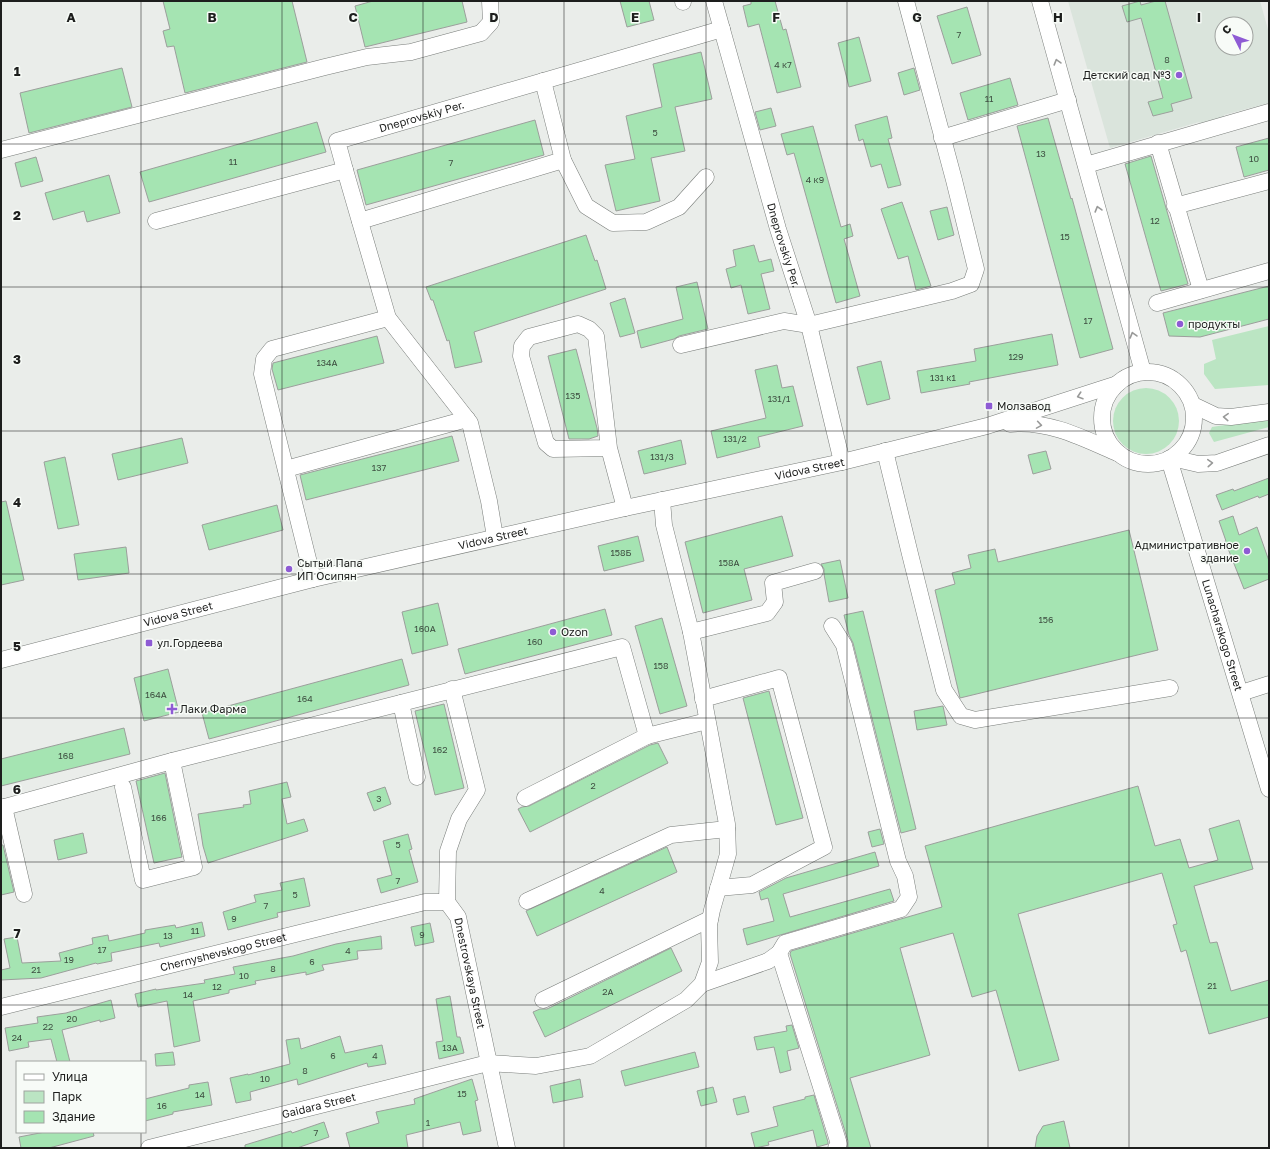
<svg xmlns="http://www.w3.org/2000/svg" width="1270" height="1149" font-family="'Golos Text',sans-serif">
	<rect width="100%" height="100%" fill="#eaedea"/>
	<path fill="#dae4dc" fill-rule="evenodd" d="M1068 1H1260L1269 33V103L1224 115V121L1202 127 1199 122 1110 148ZM1222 24H1246V48H1222Z"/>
	<g fill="#bbe5c3">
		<polygon points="1269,326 1269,385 1215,389 1204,374 1204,364 1216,359 1212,340"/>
		<circle cx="1146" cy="421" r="33"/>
		<polygon points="1269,418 1269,427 1214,442 1209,433 1212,427"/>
	</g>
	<g fill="#a5e4b2" stroke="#9c9f9c">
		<polygon points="163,1 292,1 307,62 185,93 174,46 167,47 163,31 170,29"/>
		<polygon points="373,1 462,1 467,22 365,47 355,6"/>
		<polygon points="620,1 649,1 654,20 627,27"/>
		<polygon points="751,1 775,1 783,30 786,29 801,87 777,93 759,24 748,27 743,6 751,4"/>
		<polygon points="1140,1 1141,5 1156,1 1165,1 1192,98 1171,104 1173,111 1153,116 1148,102 1163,98 1141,18 1127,22 1122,6"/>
		<polygon points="967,7 981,55 952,64 937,16"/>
		<polygon points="859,37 871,81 849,87 838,43"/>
		<polygon points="701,52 712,99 675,107 685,151 651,158 660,201 616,211 605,165 635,159 626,116 662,107 653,64"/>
		<polygon points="122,68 132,107 29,133 20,93"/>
		<polygon points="914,68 920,90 904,95 898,73"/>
		<polygon points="1010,78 1018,105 968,120 960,93"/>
		<polygon points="771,108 776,126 760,130 755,112"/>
		<polygon points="887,116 892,138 888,139 901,185 888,188 881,164 871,167 863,139 859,141 855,125"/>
		<polygon points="1048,118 1071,199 1072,198 1113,349 1080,358 1017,126"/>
		<polygon points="535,120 544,155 366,205 357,170"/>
		<polygon points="317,122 326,152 149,202 140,172"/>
		<polygon points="813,126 841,227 850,224 853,236 844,239 860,296 836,303 794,153 787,155 781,134"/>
		<polygon points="1269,138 1269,170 1244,177 1236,147"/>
		<polygon points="1151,156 1188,284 1161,291 1125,164"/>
		<polygon points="36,157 43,181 21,187 15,163"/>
		<polygon points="109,175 120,213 87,222 84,211 53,220 45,193"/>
		<polygon points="902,202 931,286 916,290 908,256 898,259 881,209"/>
		<polygon points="947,207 954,235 938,240 930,211"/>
		<polygon points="586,235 595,261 597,260 606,289 474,332 482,362 455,368 449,340 447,341 433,300 431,300 426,287"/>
		<polygon points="754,245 759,262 771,259 774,271 761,274 770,309 748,314 741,285 731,288 726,269 736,266 733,250"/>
		<polygon points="697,282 708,329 679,336 674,339 641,348 637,331 683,319 676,287"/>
		<polygon points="1269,286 1269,319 1200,337 1169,336 1163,313"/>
		<polygon points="625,298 635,333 620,337 610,303"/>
		<polygon points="1052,334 1058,365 969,382 970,384 921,393 917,371 976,361 974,349"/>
		<polygon points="377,336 384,363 278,390 272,369 273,363"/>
		<polygon points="576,349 597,428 598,436 589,439 569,439 548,356"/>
		<polygon points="881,361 890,399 867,405 857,367"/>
		<polygon points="777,365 782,388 793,386 803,426 758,437 760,447 717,458 711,431 766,418 755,370"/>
		<polygon points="452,436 459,461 306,500 300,475"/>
		<polygon points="182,438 188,463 118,480 112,454"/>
		<polygon points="681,440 686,464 644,474 638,451"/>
		<polygon points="1046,451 1051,469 1033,474 1028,455"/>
		<polygon points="65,457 79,525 58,529 44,462"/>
		<polygon points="1269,478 1269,494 1259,498 1258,496 1222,510 1216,495 1233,489 1234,491"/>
		<polygon points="6,501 24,580 1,585 1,502"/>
		<polygon points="277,505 283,530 209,550 202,525"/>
		<polygon points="782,516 793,556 744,569 752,600 703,613 685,542"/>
		<polygon points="1233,516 1239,535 1257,527 1269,561 1269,579 1244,589 1225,541 1226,541 1219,521"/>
		<polygon points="1129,530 1158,650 960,698 935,590 955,584 952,573 971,568 968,555 995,549 998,562"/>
		<polygon points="638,536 644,561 604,571 598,546"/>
		<polygon points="126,547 129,573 78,580 74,554"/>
		<polygon points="840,560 848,598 829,602 824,574 824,569 821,564"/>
		<polygon points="438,603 448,645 412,654 402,612"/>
		<polygon points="605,609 612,635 465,674 458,649"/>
		<polygon points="863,611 916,829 901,833 853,643 849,635 844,615"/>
		<polygon points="662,618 687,706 660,714 635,626"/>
		<polygon points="402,659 409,685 209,739 202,713"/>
		<polygon points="168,669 179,712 144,721 134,678"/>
		<polygon points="769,691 803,818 776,825 743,698"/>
		<polygon points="444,704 464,788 435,795 415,711"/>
		<polygon points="943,706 947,725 917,730 914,711"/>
		<polygon points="124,728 130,754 1,786 1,759"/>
		<polygon points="658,743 668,763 530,832 518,809 522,807 529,806 650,745"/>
		<polygon points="165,773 182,857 154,863 136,781"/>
		<polygon points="287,782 291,797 282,799 287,824 304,819 308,831 208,863 203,846 198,814 244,807 243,805 251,804 249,791"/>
		<polygon points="1138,786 1155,846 1180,839 1189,868 1218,860 1209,829 1239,820 1253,869 1194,886 1210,943 1217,942 1231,991 1269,980 1269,1017 1209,1034 1186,950 1181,952 1173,925 1177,924 1162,873 1018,914 1059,1060 1019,1071 996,990 972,997 953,933 900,948 930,1055 850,1078 871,1148 848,1148 848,1141 790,954 791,951 942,907 925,846"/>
		<polygon points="385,787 391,804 374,811 367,793"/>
		<polygon points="880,829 884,844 872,847 868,832"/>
		<polygon points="83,833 87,853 58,860 54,840"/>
		<polygon points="408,834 412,849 409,850 418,882 381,893 377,879 392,875 383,841"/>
		<polygon points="1,845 3,845 14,892 1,895"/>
		<polygon points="667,847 677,872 537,936 526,911"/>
		<polygon points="875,852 879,866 783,894 790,917 890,889 894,901 747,945 743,929 774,921 768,898 761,900 759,892 786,878"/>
		<polygon points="304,878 310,906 277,913 278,917 228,930 223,912 256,902 254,895 282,890 280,883"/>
		<polygon points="202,922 205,936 160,947 159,943 111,953 112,961 97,964 96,963 41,978 1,980 1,970 10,968 4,939 17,937 22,963 61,961 59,953 93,944 92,938 108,935 109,941 145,933 145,930 175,925 176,928"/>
		<polygon points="430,923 434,942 415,946 411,927"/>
		<polygon points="381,936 382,949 357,951 358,959 322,965 324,970 306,975 306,972 255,981 256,984 229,990 229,993 193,1001 200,1041 174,1047 167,1001 138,1007 135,994 156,989 156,990 205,983 204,980 235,974 233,967 293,956 336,944"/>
		<polygon points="671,948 682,971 545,1037 533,1012 540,1009 547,1009"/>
		<polygon points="450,996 457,1037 460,1037 464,1053 439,1059 436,1042 443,1041 436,999"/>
		<polygon points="111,1000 115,1018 100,1022 100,1020 62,1030 70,1062 57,1062 51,1039 28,1042 29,1047 9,1051 5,1028 38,1023 37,1017 66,1013"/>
		<polygon points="792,1025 799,1048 787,1051 791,1070 780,1073 774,1047 757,1050 754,1037 787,1031 786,1026"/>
		<polygon points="340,1036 345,1053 382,1045 386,1064 368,1067 367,1063 298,1085 297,1079 250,1092 251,1100 236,1103 230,1078 248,1074 248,1075 290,1064 286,1040 299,1038 301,1049"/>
		<polygon points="173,1052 175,1065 156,1066 155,1054"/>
		<polygon points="695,1052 699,1067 625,1086 621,1071"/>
		<polygon points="472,1079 478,1100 475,1101 481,1131 463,1135 460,1122 406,1135 408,1148 350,1148 346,1133 379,1123 376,1112 415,1104 414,1099"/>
		<polygon points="580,1079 583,1097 553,1103 550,1086"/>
		<polygon points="208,1082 212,1105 173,1112 173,1114 145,1121 145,1099 189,1088 189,1085"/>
		<polygon points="713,1087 717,1102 701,1106 697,1091"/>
		<polygon points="814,1095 828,1142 828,1144 817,1147 813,1130 768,1142 769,1145 755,1148 751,1133 778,1126 773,1107 805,1099 805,1097"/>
		<polygon points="745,1096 749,1112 737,1115 733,1099"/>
		<polygon points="1064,1121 1070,1148 1035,1148 1037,1136 1043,1126"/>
		<polygon points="324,1122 329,1137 297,1148 245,1148 245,1145 291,1131 292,1133"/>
		<polygon points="45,1132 93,1132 94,1136 49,1148 21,1148 19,1137"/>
	</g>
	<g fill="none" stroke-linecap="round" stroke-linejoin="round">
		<g stroke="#797d7a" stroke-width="17">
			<g id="minor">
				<polyline points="683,1 683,2"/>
				<path id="s1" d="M714 1 778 229 809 325 842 462"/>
				<polyline points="1040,1 1143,372"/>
				<polyline points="942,138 1068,100"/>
				<polyline points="1158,143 1201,290"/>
				<polyline points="1,150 325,67 367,57 411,52 481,33 491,22 490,1"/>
				<polyline points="563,160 586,206 613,223 646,222 679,207 706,177"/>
				<polyline points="1086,165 1269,112"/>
				<polyline points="345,170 388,318 470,423 489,501 495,537"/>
				<polyline points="1175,206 1269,181"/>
				<path id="s2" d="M156 221 345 170 337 141 722 29"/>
				<polyline points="360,221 563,160 543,81"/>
				<polyline points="1157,303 1269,271"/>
				<polyline points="681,345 784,321 809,325 952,291 971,284 976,269 954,180 906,1"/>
				<circle cx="1148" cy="418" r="46"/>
				<polyline points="1193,405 1216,416 1231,417 1269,412"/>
				<path d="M1010 424C1049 420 1083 438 1117 453"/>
				<polyline points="609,448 553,449 546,443 521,356 522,346 529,337 578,324 589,329 596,336 609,448 625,508"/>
				<polyline points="885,451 910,554 944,690 961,716 975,720 1170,688"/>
				<polyline points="1172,458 1198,464 1217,463 1269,445"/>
				<path id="s3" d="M1169 459 1269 789"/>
				<polyline points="286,469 467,419"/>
				<polyline points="313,579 262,374 264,359 272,349 388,318"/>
				<polyline points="832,626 844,645 898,861 905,876 909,897 901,909 785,943 779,953 839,1144 836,1148"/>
				<polyline points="691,632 767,613 775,602 773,583 815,571"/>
				<path id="s4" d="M1 660 313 579 625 508 842 462 987 426 1117 384"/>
				<path id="s5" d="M452 689 477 790 459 819 448 851 447 902 458 917 507 1148"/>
				<polyline points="1241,693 1269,684"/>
				<polyline points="703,699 779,678 824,847 752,885 718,888"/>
				<polyline points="401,703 417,777"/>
				<polyline points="123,787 143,880 194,867 172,761"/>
				<polyline points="525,798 647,736"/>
				<polyline points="4,807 24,894"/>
				<polyline points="1,808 172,761 622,647 647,736 707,721"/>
				<polyline points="527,901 671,835 727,829"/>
				<polyline points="702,984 768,961 779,953"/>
				<polyline points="543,1000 710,919"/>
				<path id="s6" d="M1 1007 425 902H447"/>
				<path id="s7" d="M149 1148 488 1063 536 1066 590 1056 686 1000 702 984 710 962 709 925 712 910 728 854 727 824 691 632 664 525 662 500"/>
			</g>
		</g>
		<use href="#minor" stroke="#fff" stroke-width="16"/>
	</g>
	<defs><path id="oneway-chevron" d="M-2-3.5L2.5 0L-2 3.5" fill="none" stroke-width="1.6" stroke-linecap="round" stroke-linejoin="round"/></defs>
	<g stroke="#999a99">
		<use href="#oneway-chevron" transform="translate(1057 62) rotate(-106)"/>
		<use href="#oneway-chevron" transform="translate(1098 209) rotate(-106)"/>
		<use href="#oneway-chevron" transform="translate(1133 335) rotate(-106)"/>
		<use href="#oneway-chevron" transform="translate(1080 396) rotate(162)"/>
		<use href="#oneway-chevron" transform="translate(1226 417) rotate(-177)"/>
		<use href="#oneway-chevron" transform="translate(1039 425) rotate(9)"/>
		<use href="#oneway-chevron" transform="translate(1210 463) rotate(-4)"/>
	</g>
	<path fill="none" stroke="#1d1e1d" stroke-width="1" stroke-opacity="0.55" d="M141 1V1062M282 1V1148M423 1V1148M564 1V1148M706 1V1148M847 1V1148M988 1V1148M1129 1V1148M1 144H1269M1 287H1269M1 431H1269M1 574H1269M1 718H1269M1 862H1269M1 1005H1269M141 1132V1148"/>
	<g fill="#8e5bd4" stroke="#f7fbf7" stroke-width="1.5">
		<circle cx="1179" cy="75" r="4"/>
		<circle cx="1180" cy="324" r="4"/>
		<rect x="985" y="402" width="8" height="8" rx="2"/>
		<circle cx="1247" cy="551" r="4"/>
		<circle cx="289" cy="569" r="4"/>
		<circle cx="553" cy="632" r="4"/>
		<rect x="145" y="639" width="8" height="8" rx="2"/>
		<path d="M170 703h4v4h4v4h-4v4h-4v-4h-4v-4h4z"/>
	</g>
	<g text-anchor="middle" stroke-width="3" stroke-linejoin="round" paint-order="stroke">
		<g font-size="9" fill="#3f5042">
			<text x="959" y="38">7</text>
			<text x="1167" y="63">8</text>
			<text x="783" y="68">4 к7</text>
			<text x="989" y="102">11</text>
			<text x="655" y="136">5</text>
			<text x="1041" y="157">13</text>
			<text x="1254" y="162">10</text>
			<text x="233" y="165">11</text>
			<text x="451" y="166">7</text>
			<text x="815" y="183">4 к9</text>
			<text x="1155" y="224">12</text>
			<text x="1065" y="240">15</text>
			<text x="1088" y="324">17</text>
			<text x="1016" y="360">129</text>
			<text x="327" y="366">134А</text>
			<text x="943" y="381">131 к1</text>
			<text x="573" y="399">135</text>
			<text x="779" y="402">131/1</text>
			<text x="735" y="442">131/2</text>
			<text x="662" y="460">131/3</text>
			<text x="379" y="471">137</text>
			<text x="621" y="556">158Б</text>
			<text x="729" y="566">158А</text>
			<text x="1046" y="623">156</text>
			<text x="425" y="632">160А</text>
			<text x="535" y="645">160</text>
			<text x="661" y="669">158</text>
			<text x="156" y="698">164А</text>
			<text x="305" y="702">164</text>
			<text x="440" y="753">162</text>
			<text x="66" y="759">168</text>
			<text x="593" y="789">2</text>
			<text x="379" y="802">3</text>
			<text x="159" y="821">166</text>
			<text x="398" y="848">5</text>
			<text x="398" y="884">7</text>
			<text x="602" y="894">4</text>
			<text x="295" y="898">5</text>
			<text x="266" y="909">7</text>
			<text x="234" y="922">9</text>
			<text x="195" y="934">11</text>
			<text x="422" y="938">9</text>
			<text x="168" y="939">13</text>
			<text x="102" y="953">17</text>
			<text x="348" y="954">4</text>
			<text x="69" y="963">19</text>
			<text x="312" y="965">6</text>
			<text x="273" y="972">8</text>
			<text x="36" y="973">21</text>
			<text x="244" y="979">10</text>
			<text x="1212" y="989">21</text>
			<text x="217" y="990">12</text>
			<text x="608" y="995">2А</text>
			<text x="188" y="998">14</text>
			<text x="72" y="1022">20</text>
			<text x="48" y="1030">22</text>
			<text x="17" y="1041">24</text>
			<text x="450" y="1051">13А</text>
			<text x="333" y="1059">6</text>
			<text x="375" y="1059">4</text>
			<text x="305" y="1074">8</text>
			<text x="265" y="1082">10</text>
			<text x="462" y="1097">15</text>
			<text x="200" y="1098">14</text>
			<text x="162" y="1109">16</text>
			<text x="428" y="1126">1</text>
			<text x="316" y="1136">7</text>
		</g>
		<g font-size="11" fill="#1d1e1d" stroke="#f7fbf7" text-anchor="start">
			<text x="1171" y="79" text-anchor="end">Детский сад №3</text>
			<text x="1188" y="328">продукты</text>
			<text x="997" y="410">Молзавод</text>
			<text x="1239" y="549" text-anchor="end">Административное<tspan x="1239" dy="13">здание</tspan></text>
			<text x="297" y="567">Сытый Папа<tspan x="297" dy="13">ИП Осипян</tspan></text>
			<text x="561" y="636">Ozon</text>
			<text x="157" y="647">ул.Гордеева</text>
			<text x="180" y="713">Лаки Фарма</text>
		</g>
		<g font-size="11" fill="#1d1e1d" stroke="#f7fbf7">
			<text dy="4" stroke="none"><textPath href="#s2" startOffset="314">Dneprovskiy Per.</textPath></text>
			<text dy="4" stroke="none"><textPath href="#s1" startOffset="254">Dneprovskiy Per.</textPath></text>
			<text dy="4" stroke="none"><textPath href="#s4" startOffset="831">Vidova Street</textPath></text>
			<text dy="4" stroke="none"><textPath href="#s4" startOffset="507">Vidova Street</textPath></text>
			<text dy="4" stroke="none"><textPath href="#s4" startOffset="183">Vidova Street</textPath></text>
			<text dy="4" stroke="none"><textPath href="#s3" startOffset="184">Lunacharskogo Street</textPath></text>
			<text dy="4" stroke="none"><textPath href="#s6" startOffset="229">Chernyshevskogo Street</textPath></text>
			<text dy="4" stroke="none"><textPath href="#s5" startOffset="299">Dnestrovskaya Street</textPath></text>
			<text dy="4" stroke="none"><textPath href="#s7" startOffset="175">Gaidara Street</textPath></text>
		</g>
	</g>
	<g font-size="13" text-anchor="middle" font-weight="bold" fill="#1d1e1d" stroke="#f7fbf7" stroke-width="3" stroke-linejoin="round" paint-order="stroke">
		<text x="71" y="22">A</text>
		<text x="212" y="22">B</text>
		<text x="353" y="22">C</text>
		<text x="494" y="22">D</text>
		<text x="635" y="22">E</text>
		<text x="776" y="22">F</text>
		<text x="917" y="22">G</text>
		<text x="1058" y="22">H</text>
		<text x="1199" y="22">I</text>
		<text x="17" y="76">1</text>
		<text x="17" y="220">2</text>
		<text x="17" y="364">3</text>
		<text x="17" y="507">4</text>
		<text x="17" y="651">5</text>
		<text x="17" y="794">6</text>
		<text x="17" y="938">7</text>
	</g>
	<rect width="1270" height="1149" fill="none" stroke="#1d1e1d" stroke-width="4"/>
	<rect x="16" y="1061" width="130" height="72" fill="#f7fbf7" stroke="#a0a3a0"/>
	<rect x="24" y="1074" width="20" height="6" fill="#ffffff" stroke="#a0a3a0"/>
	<text x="52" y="1081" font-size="12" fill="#1d1e1d">Улица</text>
	<rect x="24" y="1091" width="20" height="12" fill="#bbe5c3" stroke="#a0a3a0"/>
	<text x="52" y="1101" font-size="12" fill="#1d1e1d">Парк</text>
	<rect x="24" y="1111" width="20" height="12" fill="#a5e4b2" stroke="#a0a3a0"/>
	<text x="52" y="1121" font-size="12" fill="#1d1e1d">Здание</text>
	<g transform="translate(1234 36) rotate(312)"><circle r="19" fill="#f7fbf7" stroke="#a0a3a0"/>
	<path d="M0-3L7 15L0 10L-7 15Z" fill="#8e5bd4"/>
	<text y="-6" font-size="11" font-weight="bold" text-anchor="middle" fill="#1d1e1d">С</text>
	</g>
</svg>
